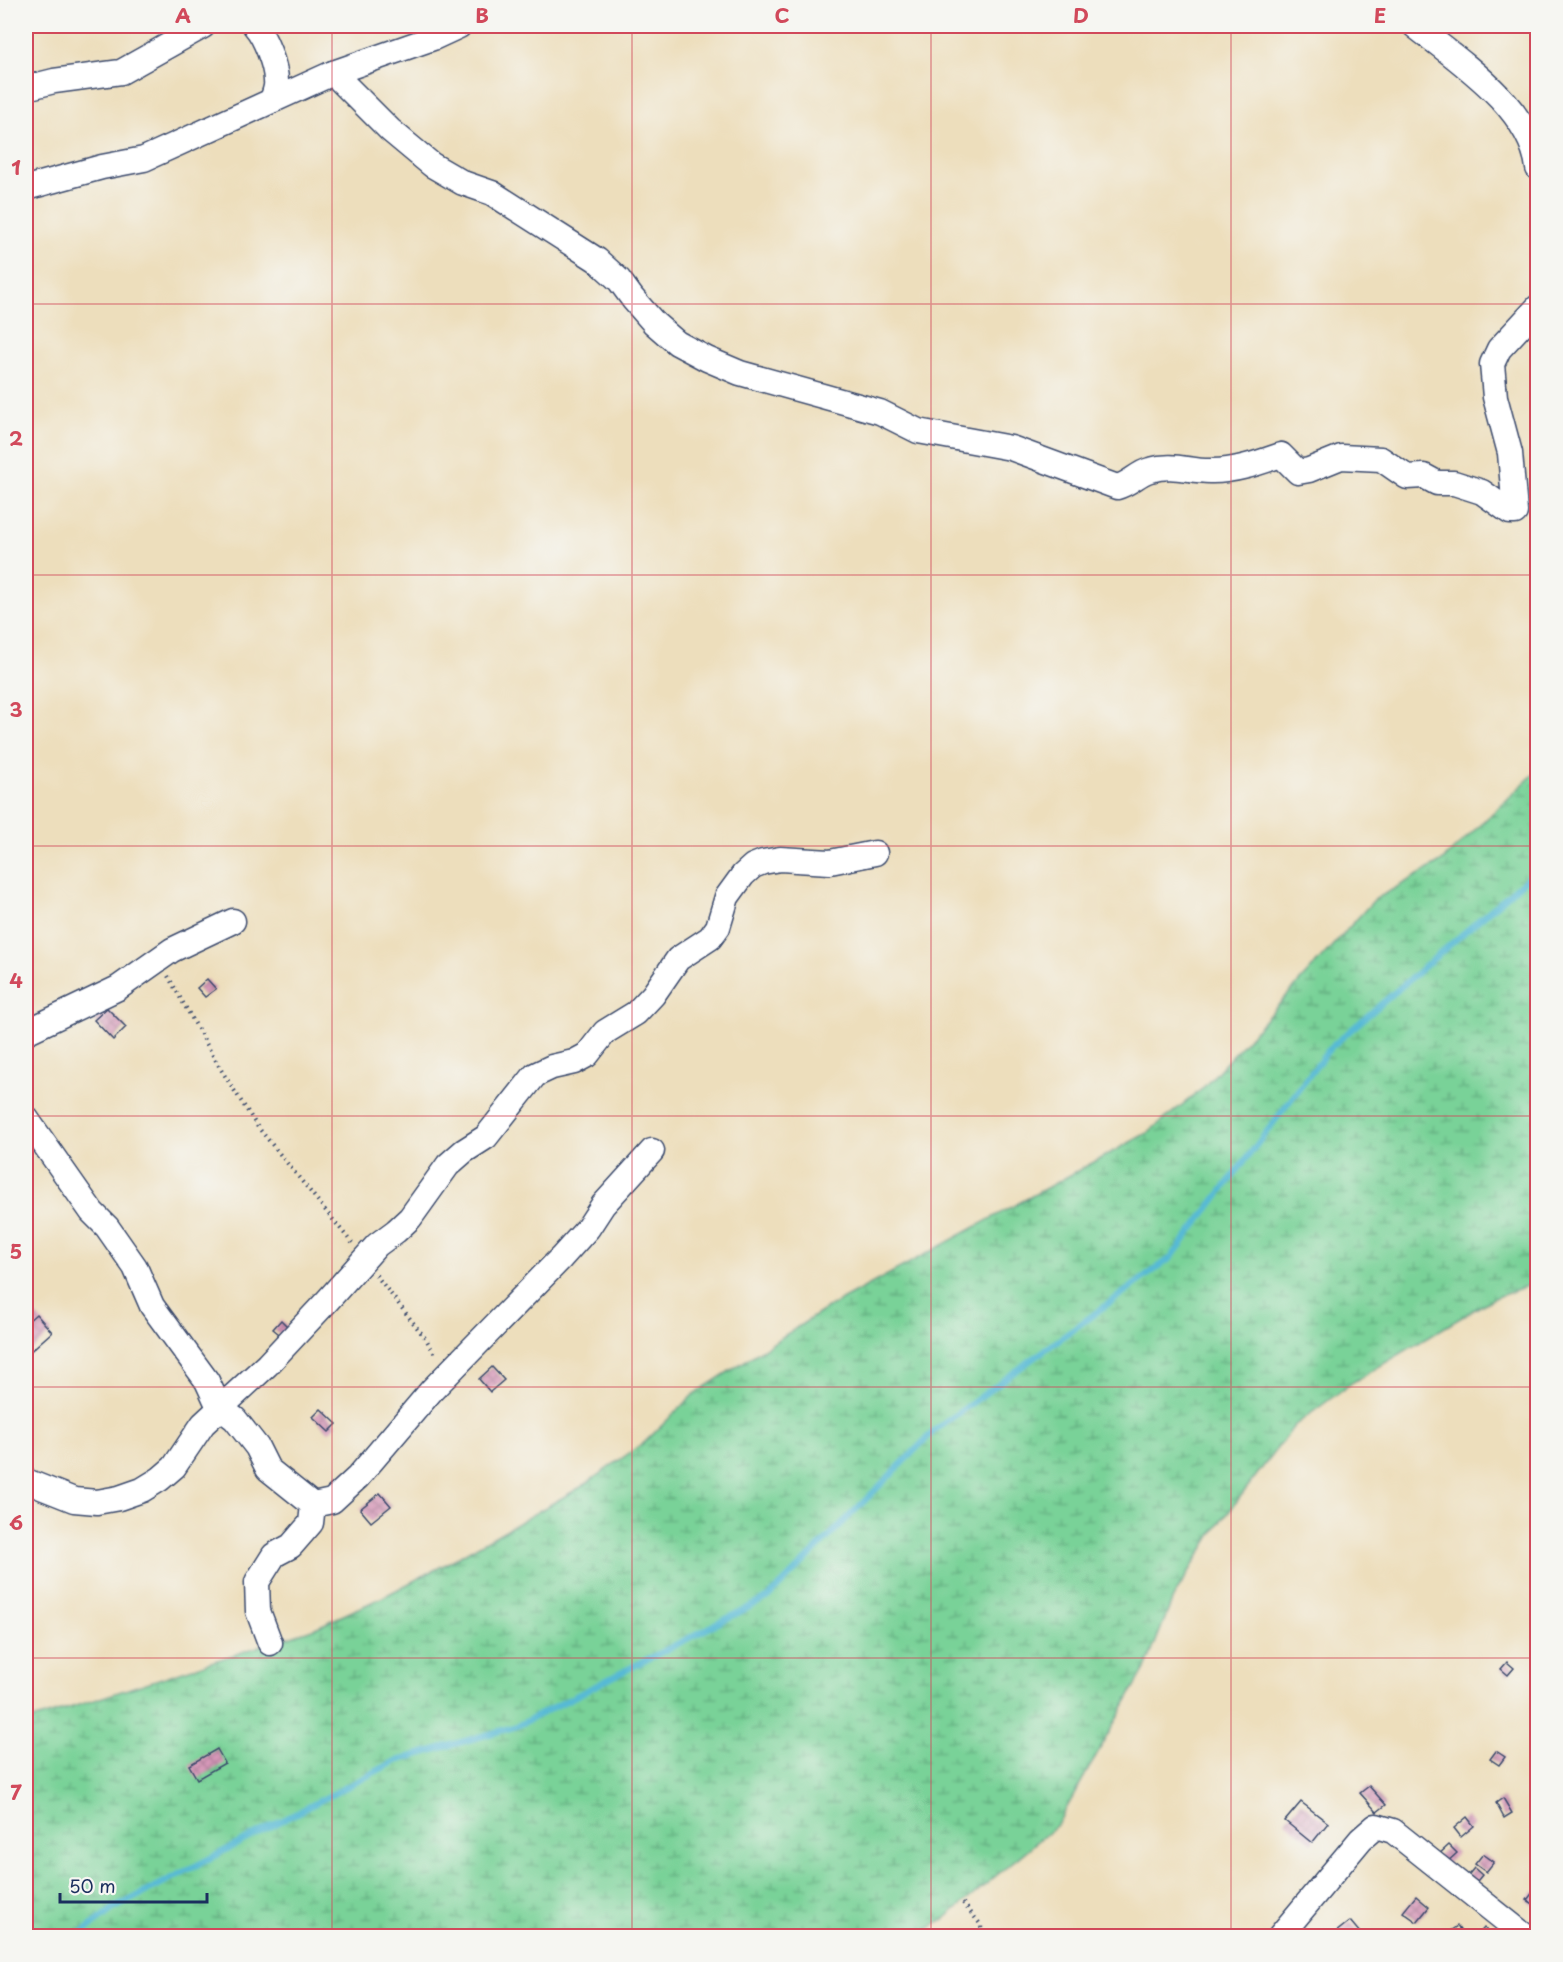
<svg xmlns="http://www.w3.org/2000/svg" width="1563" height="1962" font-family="'Playpen Sans',sans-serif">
	<defs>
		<pattern id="wetland-marsh" width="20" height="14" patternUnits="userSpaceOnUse" patternTransform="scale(1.5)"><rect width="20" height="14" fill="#79d298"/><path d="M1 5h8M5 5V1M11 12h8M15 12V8" fill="none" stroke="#62ab7f"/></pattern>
		<pattern id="building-cross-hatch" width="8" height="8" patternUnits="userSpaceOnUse" patternTransform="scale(1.5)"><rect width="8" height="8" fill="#d698b8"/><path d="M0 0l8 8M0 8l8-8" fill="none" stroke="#ad7c99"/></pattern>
	</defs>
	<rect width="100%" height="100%" fill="#f6f6f2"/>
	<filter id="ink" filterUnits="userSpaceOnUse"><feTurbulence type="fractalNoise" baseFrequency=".0167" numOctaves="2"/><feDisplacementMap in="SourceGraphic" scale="12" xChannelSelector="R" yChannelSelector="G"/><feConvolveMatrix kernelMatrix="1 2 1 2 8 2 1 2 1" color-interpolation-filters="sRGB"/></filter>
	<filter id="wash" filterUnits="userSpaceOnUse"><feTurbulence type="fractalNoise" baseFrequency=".008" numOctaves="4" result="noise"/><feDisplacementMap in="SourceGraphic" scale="24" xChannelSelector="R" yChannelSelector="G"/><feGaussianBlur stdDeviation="1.35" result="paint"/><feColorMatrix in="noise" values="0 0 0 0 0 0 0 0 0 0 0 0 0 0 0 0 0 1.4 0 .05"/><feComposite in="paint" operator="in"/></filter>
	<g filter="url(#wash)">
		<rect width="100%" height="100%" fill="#eddebc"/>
		<polygon fill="url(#wetland-marsh)" stroke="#4a807b" stroke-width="1.5" points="1537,771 1537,1282 1492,1299 1353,1382 1294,1426 1212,1534 1173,1598 1146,1667 1057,1825 942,1921 916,1936 26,1936 26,1722 313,1629 383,1597 446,1564 581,1487 645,1442 694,1394 827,1308 1147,1133 1202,1089 1374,900 1441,862"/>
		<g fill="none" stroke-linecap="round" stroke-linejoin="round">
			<polyline stroke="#57b9d5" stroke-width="6" points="78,1936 113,1909 396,1761 517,1726 769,1597 935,1430 1171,1258 1330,1048 1538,869"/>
		</g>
		<g id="blocks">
			<g fill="url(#building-cross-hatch)">
				<polygon points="207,979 216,989 205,997 197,988"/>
				<polygon points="107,1008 126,1027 113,1040 94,1020"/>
				<polygon points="36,1314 52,1332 26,1355 26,1323"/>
				<polygon points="281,1320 291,1330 284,1338 273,1329"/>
				<polygon points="492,1367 504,1380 490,1392 479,1379"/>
				<polygon points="321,1409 337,1424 329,1432 313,1417"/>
				<polygon points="380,1493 391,1506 371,1522 360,1509"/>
				<polygon points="1507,1662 1514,1668 1508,1675 1501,1669"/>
				<polygon points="217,1749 225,1763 197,1779 189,1765"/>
				<polygon points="1496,1751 1505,1757 1499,1765 1490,1759"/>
				<polygon points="1369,1786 1386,1805 1377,1812 1360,1793"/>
				<polygon points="1503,1798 1512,1813 1504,1818 1496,1803"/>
				<polygon points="1301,1802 1328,1823 1312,1843 1285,1821"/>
				<polygon points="1467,1817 1474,1826 1461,1837 1454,1828"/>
				<polygon points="1449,1845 1457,1853 1445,1864 1437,1856"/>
				<polygon points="1483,1854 1494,1862 1486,1872 1475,1864"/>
				<polygon points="1474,1868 1482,1875 1473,1886 1465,1879"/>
				<polygon points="1534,1891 1538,1894 1538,1907 1527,1900"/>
				<polygon points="1416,1896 1429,1907 1417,1922 1403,1912"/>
				<polygon points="1350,1921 1361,1934 1358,1936 1331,1936"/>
				<polygon points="1457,1926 1464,1936 1443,1936"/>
				<polygon points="1484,1928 1493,1936 1477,1936"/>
			</g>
		</g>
	</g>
	<g filter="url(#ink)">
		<use href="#blocks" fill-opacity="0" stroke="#3a496c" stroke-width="1.5"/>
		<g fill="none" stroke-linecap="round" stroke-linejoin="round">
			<g stroke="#3a496c" stroke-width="27">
				<g id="minor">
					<path d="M255 26C265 37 276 66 276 81 277 87 274 94 272 100"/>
					<path d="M1415 26C1459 61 1531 108 1538 168"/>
					<path d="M333 73 390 130 432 165 463 183 492 193 597 260 619 280 633 299 654 323 677 343 707 359 740 373 880 412 918 431 1011 448 1117 487C1130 484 1138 473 1150 470 1173 463 1188 471 1209 471 1233 472 1258 463 1281 455L1298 472 1309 470 1341 457 1381 459 1407 477 1424 476 1437 483H1454L1482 492 1510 512H1515L1510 453 1495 397 1492 364 1499 349 1538 307"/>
					<polyline points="26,88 54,81 121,72 203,26"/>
					<polyline points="26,188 102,167 144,159 333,73 433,38 459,26"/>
					<polyline points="26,1032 118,988 172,950 233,921"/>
					<polyline points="26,1118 92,1212 107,1227 135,1267 152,1306 207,1381 219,1407 235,1419 257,1447 268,1469 313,1505 311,1523 291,1546 274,1555 257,1582 258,1611 270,1643"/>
					<polyline points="26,1481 74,1500 97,1502 119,1498 142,1490 160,1479 174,1467 203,1424 267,1365 328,1300 377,1245 396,1231 410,1218 448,1165 464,1151 486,1137 535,1075 552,1067 574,1062 587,1055 605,1032 636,1013 653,995 678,959 710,938 718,927 727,897 743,875 753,866 763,862 780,859 830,862 875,853"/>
					<polyline points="313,1505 332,1501 358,1477 431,1391 561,1258 588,1228 603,1205 652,1151"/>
					<polyline points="1280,1936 1361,1839 1376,1826 1393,1831 1525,1936"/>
				</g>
			</g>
			<g stroke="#3a496c" stroke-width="4" stroke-dasharray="1.5 4.5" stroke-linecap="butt">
				<polyline points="168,976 220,1068 257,1126 352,1243"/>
				<polyline points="376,1275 426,1339 436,1356"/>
				<polyline points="963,1903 981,1925 982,1936"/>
			</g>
			<use href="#minor" stroke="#fff" stroke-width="24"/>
		</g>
	</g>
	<path fill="none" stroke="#d1495b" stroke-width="1.5" stroke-opacity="0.55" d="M332 26V1936M632 26V1936M931 26V1936M1231 26V1936M26 304H1538M26 575H1538M26 846H1538M26 1116H1538M26 1387H1538M26 1658H1538"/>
	<rect width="1563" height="1962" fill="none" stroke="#f6f6f2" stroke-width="66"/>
	<path d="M60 1893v9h147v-9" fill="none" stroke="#1b2f5e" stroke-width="3"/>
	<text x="69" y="1893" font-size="18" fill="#1b2f5e" stroke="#f6f6f2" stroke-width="4.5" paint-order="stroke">50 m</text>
	<rect x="33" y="33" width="1497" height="1896" fill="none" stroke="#d1495b" stroke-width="2"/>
	<g font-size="20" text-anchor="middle" font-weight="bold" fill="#d1495b">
		<text x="183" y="23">A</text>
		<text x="482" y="23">B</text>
		<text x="782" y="23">C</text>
		<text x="1081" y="23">D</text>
		<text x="1380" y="23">E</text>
		<text x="16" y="175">1</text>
		<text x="16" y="446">2</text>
		<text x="16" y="717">3</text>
		<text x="16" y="988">4</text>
		<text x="16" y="1259">5</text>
		<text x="16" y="1530">6</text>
		<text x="16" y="1800">7</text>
	</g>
</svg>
